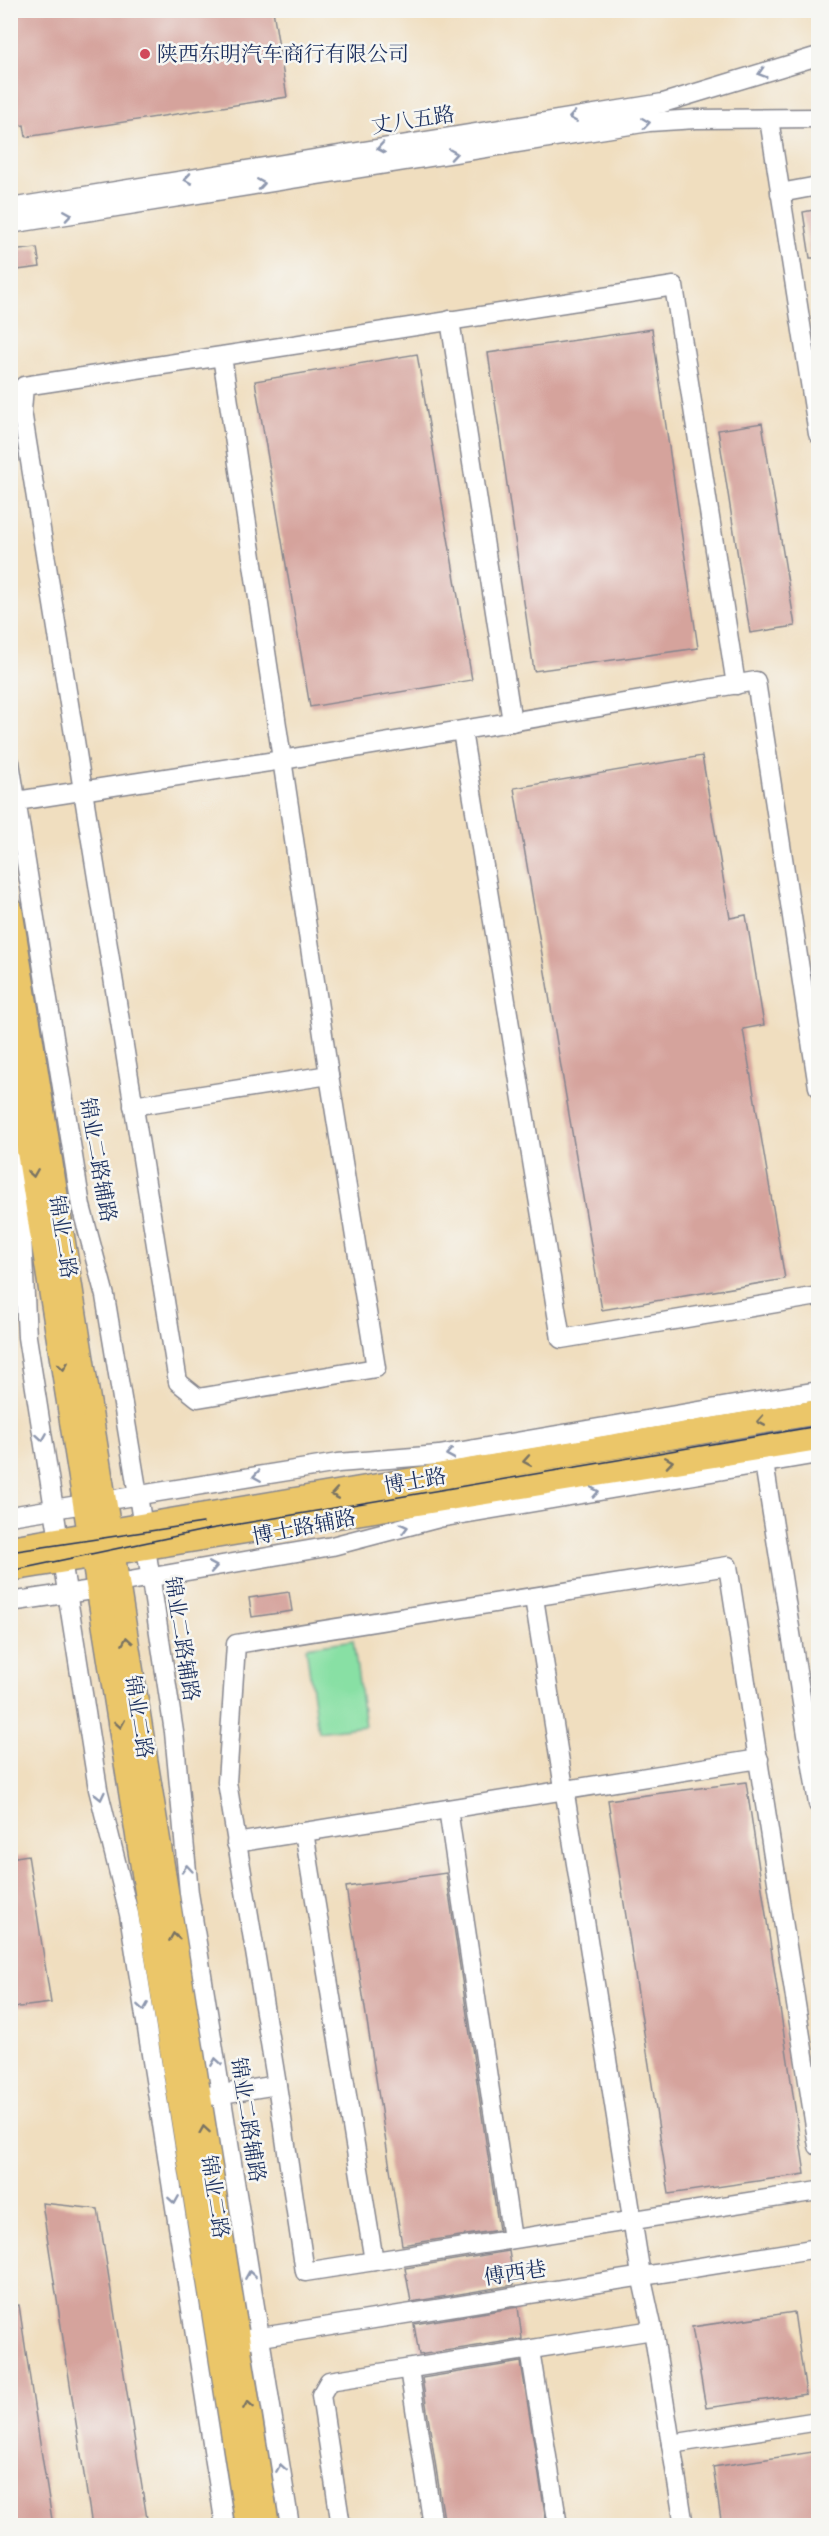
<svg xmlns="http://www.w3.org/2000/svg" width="829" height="2536" font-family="'Gentium Book Plus','Noto Serif SC',serif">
	<rect width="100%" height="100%" fill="#f6f6f2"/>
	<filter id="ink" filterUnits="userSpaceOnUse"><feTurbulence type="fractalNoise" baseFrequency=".0167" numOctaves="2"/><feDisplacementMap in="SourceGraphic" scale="12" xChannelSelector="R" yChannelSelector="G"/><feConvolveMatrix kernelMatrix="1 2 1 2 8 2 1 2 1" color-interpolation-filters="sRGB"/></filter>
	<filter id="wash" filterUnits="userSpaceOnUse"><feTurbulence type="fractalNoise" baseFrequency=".008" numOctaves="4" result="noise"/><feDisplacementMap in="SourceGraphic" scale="24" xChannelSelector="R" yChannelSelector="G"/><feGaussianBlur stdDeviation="1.35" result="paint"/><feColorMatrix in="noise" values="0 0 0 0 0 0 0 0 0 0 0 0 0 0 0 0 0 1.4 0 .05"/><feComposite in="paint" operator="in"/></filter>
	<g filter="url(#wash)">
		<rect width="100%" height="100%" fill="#f0debf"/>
		<polygon fill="#88e0a4" stroke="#528881" stroke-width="1.5" points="353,1640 365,1726 318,1732 306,1647"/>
		<g id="blocks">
			<g fill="#d5a39c">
				<polygon points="10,10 273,10 287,97 26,137 24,125 10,127"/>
				<polygon points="819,209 819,258 810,258 803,212"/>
				<polygon points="37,248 40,267 10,271 10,251"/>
				<polygon points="652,329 698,648 534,671 488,353"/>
				<polygon points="417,354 472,680 310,707 255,381"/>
				<polygon points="762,423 795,626 750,633 718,430"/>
				<polygon points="702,756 730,918 746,915 764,1025 743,1029 785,1279 602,1310 514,788"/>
				<polygon points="289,1592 292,1611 252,1617 249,1598"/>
				<polygon points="746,1782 805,2174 669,2194 608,1800"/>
				<polygon points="28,1855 51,2003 12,2008 10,1858"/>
				<polygon points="446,1873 499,2230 402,2245 346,1887"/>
				<polygon points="42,2203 98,2209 147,2519 135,2526 92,2526"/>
				<polygon points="509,2251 514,2285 411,2302 405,2268"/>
				<polygon points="19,2305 33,2399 53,2526 10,2526 10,2306"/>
				<polygon points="518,2307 522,2339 419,2355 414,2324"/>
				<polygon points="794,2312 806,2394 706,2408 692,2327"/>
				<polygon points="521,2362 547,2526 445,2526 422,2378"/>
				<polygon points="819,2451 819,2526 722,2526 713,2467"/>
			</g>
		</g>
	</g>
	<g filter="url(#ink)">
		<use href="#blocks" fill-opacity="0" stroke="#86868e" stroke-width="1.5"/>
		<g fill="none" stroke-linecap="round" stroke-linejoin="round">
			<g stroke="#86868e" stroke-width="21">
				<g id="minor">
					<polyline points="769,119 818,434"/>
					<polyline points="780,193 818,186"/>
					<polyline points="10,208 663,103 818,56"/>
					<polyline points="10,224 649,122 696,119 818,118"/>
					<polyline points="450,320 512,722"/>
					<polyline points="222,356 24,386 22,411 178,1382 198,1398 376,1368 329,1075 222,356 674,286 736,685"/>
					<polyline points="462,731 561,1339 818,1296"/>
					<polyline points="10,762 81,1206 105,1296 138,1495 174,1732 189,1893 290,2526"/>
					<polyline points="10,802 282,760 756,681 818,1087"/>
					<polyline points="133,1106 329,1075"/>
					<polyline points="10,1150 21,1216 27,1337 98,1789 129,1914 225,2526"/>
					<polyline points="764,1463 818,1804"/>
					<polyline points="10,1516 338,1463 439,1455 818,1391"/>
					<polyline points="534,1598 641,2275 653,2330 684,2526"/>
					<polyline points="10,1602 99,1589 118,1583 332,1546 439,1518 818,1454"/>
					<polyline points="448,1809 512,2239"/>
					<polyline points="304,1832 374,2261"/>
					<polyline points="236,1843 759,1759"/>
					<polyline points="277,2085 305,2272 818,2191"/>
					<polyline points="209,2096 277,2085 227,1782 236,1644 728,1566 818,2146"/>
					<polyline points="249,2339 818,2248"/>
					<polyline points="530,2350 558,2526"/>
					<polyline points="409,2369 433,2526"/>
					<polyline points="671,2444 818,2421"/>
					<polyline points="341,2526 321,2395 329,2381 653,2330"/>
				</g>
			</g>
			<g stroke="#86868e" stroke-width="27">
				<g id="major">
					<polyline points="10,909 267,2526"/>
					<polyline points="10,1032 248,2526"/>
					<polyline points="10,1548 818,1412"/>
					<polyline points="10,1569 818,1438"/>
				</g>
			</g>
			<use href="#minor" stroke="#fff" stroke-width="18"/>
			<use href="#major" stroke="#ebc669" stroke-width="24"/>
			<g stroke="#1b2f5e" stroke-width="1.5">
				<polyline points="10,1552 203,1523"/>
				<polyline points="10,1571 210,1529 818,1426"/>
			</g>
		</g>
		<defs><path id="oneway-chevron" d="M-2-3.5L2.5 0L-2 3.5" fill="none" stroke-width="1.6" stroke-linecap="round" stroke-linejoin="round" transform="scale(1.5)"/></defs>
		<g stroke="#8d97ae">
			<use href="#oneway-chevron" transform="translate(762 73) rotate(163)"/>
			<use href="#oneway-chevron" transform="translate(573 117) rotate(171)"/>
			<use href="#oneway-chevron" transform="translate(646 123) rotate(-8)"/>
			<use href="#oneway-chevron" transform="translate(381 148) rotate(171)"/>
			<use href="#oneway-chevron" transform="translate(453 154) rotate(-9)"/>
			<use href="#oneway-chevron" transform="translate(188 179) rotate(171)"/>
			<use href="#oneway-chevron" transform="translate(261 184) rotate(-9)"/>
			<use href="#oneway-chevron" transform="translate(68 215) rotate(-9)"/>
			<use href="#oneway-chevron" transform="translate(42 1437) rotate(81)"/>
			<use href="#oneway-chevron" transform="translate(450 1454) rotate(170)"/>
			<use href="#oneway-chevron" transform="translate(257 1476) rotate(171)"/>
			<use href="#oneway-chevron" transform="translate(595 1492) rotate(-10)"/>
			<use href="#oneway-chevron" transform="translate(404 1528) rotate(-15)"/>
			<use href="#oneway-chevron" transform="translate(213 1567) rotate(-10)"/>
			<use href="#oneway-chevron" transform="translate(100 1796) rotate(77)"/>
			<use href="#oneway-chevron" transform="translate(187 1869) rotate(-95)"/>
			<use href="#oneway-chevron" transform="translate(143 2007) rotate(81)"/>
			<use href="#oneway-chevron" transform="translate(216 2062) rotate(-99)"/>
			<use href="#oneway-chevron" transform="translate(174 2200) rotate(81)"/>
			<use href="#oneway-chevron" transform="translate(250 2275) rotate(-99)"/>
			<use href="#oneway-chevron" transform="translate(281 2468) rotate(-99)"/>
		</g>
		<g stroke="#797363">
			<use href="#oneway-chevron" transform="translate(33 1173) rotate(81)"/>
			<use href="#oneway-chevron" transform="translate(63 1366) rotate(81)"/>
			<use href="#oneway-chevron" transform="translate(761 1421) rotate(170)"/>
			<use href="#oneway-chevron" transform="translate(527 1461) rotate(170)"/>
			<use href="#oneway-chevron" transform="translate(669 1462) rotate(-9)"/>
			<use href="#oneway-chevron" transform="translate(335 1494) rotate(170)"/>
			<use href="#oneway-chevron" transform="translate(127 1641) rotate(-99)"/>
			<use href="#oneway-chevron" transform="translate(120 1724) rotate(81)"/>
			<use href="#oneway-chevron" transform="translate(174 1937) rotate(-99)"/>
			<use href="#oneway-chevron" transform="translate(204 2130) rotate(-99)"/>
			<use href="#oneway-chevron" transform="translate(248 2405) rotate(-99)"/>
		</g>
	</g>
	<circle fill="#d1495b" stroke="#f6f6f2" stroke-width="2" cx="145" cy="54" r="6"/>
	<g text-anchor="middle" stroke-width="5" stroke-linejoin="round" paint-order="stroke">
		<g font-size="21" fill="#1b2f5e" stroke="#f6f6f2" text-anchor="start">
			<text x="157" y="61">陕西东明汽车商行有限公司</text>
		</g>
		<g font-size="21" fill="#1b2f5e" stroke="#f6f6f2">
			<text transform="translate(413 120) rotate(-9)" y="7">丈八五路</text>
			<text transform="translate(98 1160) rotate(80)" y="7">锦业二路辅路</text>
			<text transform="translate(63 1237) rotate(81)" y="7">锦业二路</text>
			<text transform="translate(415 1481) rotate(-10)" y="7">博士路</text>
			<text transform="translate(304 1527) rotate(-11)" y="7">博士路辅路</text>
			<text transform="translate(182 1639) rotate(81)" y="7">锦业二路辅路</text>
			<text transform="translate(139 1717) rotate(81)" y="7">锦业二路</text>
			<text transform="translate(248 2120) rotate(81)" y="7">锦业二路辅路</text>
			<text transform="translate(215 2197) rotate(81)" y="7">锦业二路</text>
			<text transform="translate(515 2273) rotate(-9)" y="7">傅西巷</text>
		</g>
	</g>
	<rect width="829" height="2536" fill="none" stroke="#f6f6f2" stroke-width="36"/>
</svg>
